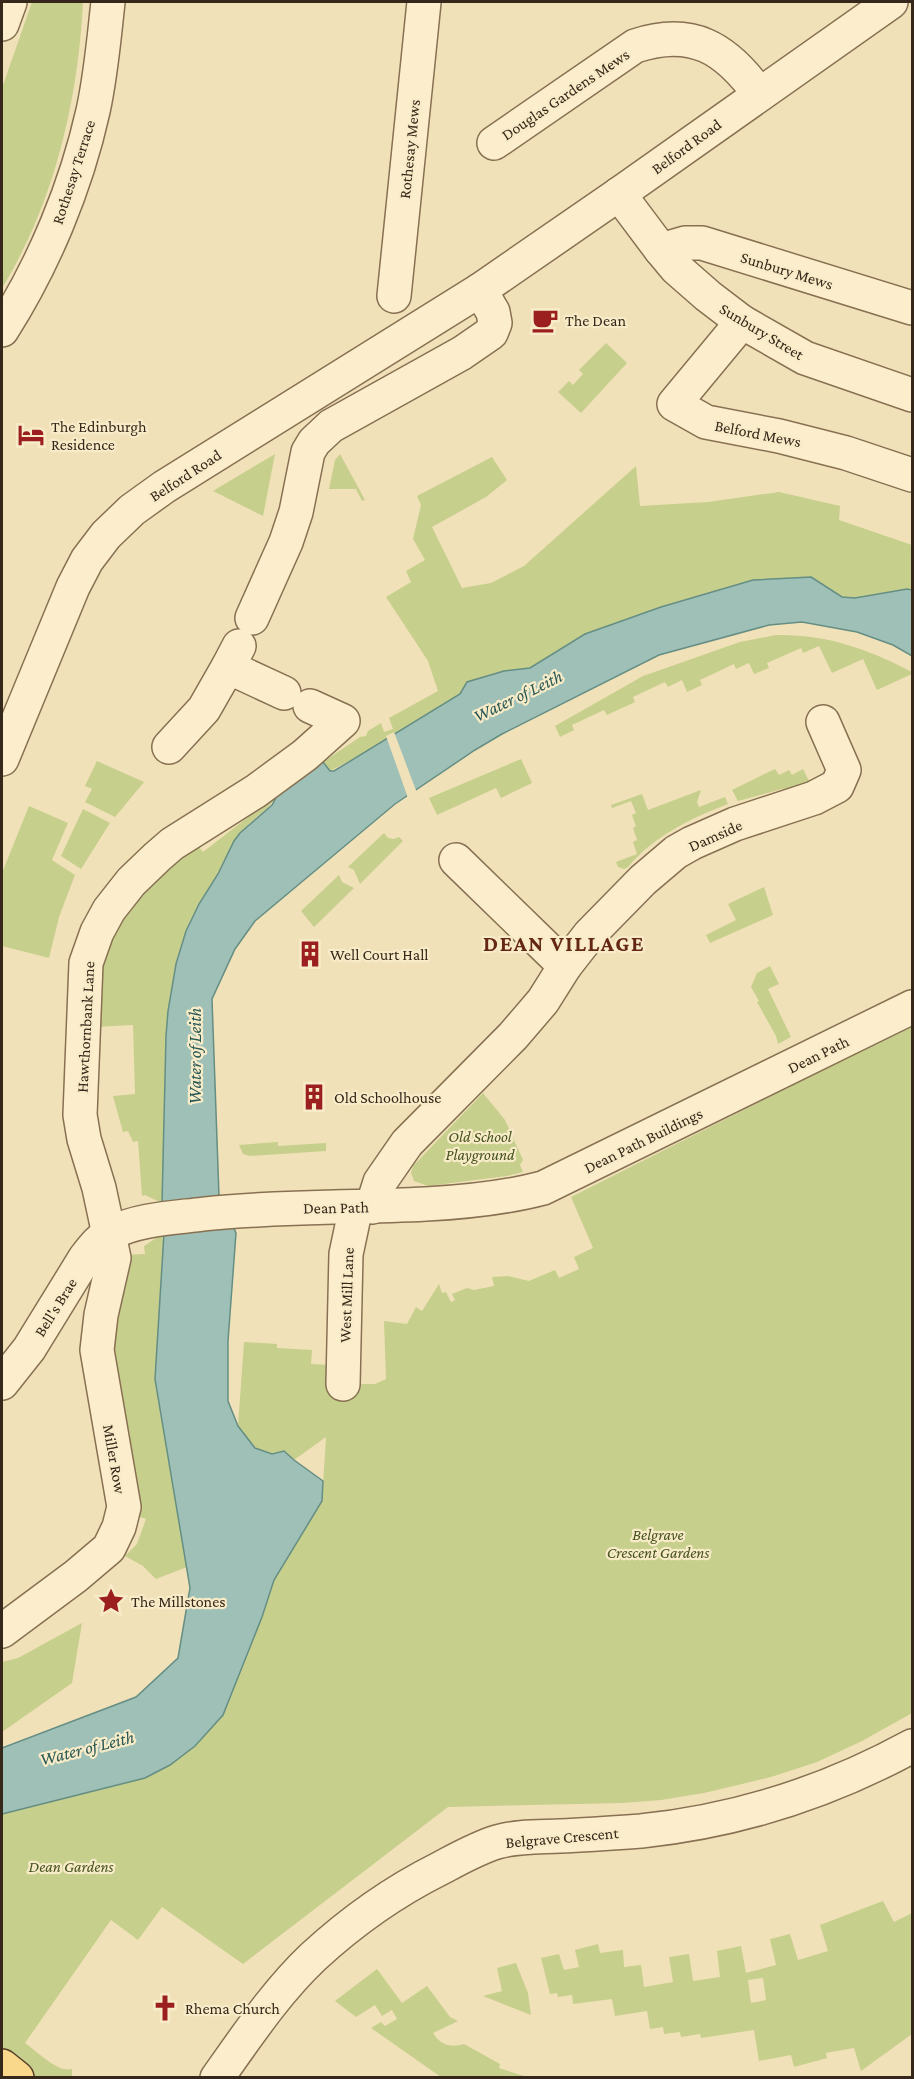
<svg xmlns="http://www.w3.org/2000/svg" width="914" height="2079" font-family="'Crimson Pro',serif">
	<rect width="100%" height="100%" fill="#f1e1b8"/>
	<g fill="#c6cf8c" fill-rule="evenodd">
		<path d="M32 2H83C78 101 54 203 2 288V88Z"/>
		<polygon points="606,343 627,363 581,413 558,392 569,381 573,385 583,374 579,370"/>
		<polygon points="275,454 263,516 213,491"/>
		<polygon points="340,454 365,500 362,501 356,489 329,489 335,460"/>
		<polygon points="492,457 507,480 486,497 432,527 462,588 491,583 524,566 636,466 640,506 708,502 779,492 840,506 839,520 912,545 912,590 907,589 855,598 842,597 811,577 586,634 530,668 504,671 467,682 460,694 370,750 330,771 323,762 360,737 366,736 368,731 381,723 384,732 393,729 389,718 438,691 428,661 386,597 411,582 406,571 425,560 413,539 421,505 417,496"/>
		<path d="M776 635C826 634 868 649 912 672V674L877 690 863 659 832 673 819 646 803 653 801 648 767 663 769 668 754 674 749 663 736 669 734 664 700 680 702 685 687 692 682 680 668 687 665 682 633 697 635 702 607 715 604 710 572 725 574 730 560 737 555 726 643 676 740 642Z"/>
		<polygon points="521,759 532,783 501,798 496,788 437,815 429,798"/>
		<polygon points="97,761 144,782 115,817 85,802 92,789 85,786"/>
		<polygon points="775,769 779,775 789,770 792,775 803,769 811,785 782,789 738,801 732,790"/>
		<path d="M701 790 697 802 699 807 725 797 728 804C691 818 654 836 628 867L624 869 618 867 616 862 637 854 633 842 637 840 633 828 636 826 632 815 636 813 631 801 612 808 611 805 642 794 648 810Z"/>
		<path d="M278 794C268 812 250 819 240 834 231 846 226 862 218 875 206 893 193 911 186 931 173 964 169 1001 166 1036L162 1203 145 1195 142 1196 138 1141 133 1142 128 1131 123 1132 113 1096 135 1094 133 1025 95 1027 92 966 125 904 196 844 203 852Z"/>
		<polygon points="29,806 68,823 52,860 75,875 59,917 49,958 2,946 2,873"/>
		<polygon points="83,809 110,823 81,869 61,856"/>
		<polygon points="384,833 388,838 394,839 399,837 403,841 360,884 354,870 348,867"/>
		<polygon points="339,875 342,882 354,888 314,927 301,911"/>
		<polygon points="764,887 773,915 710,943 706,935 736,920 728,904"/>
		<polygon points="770,966 779,984 768,989 791,1037 778,1044 776,1036 757,1002 759,1001 751,987 757,973"/>
		<path d="M912 1025V1713L862 1741 817 1762 771 1777 704 1793 661 1800 622 1803 448 1807 243 1964 162 1907 138 1940 111 1920 25 2043C37 2051 57 2073 72 2069V2077L2 2078V1814L145 1778 223 1715 262 1617 274 1580 322 1501 326 1437 294 1460 284 1451C258 1458 253 1445 238 1426L244 1342 277 1344V1348L312 1350 311 1364 330 1365 343 1384H375L386 1379 384 1321 407 1324 416 1307 422 1311 439 1284 442 1293 446 1292 451 1302 455 1300 452 1294 467 1288 474 1290 494 1286 492 1277 508 1276 529 1281 555 1270 559 1278 579 1269 574 1257 593 1248 571 1197Z"/>
		<polygon points="483,1093 505,1120 523,1160 520,1165 523,1172 507,1176 428,1186 414,1181 411,1173 413,1166"/>
		<polygon points="278,1142 278,1146 326,1143 326,1151 250,1156 243,1154 239,1145"/>
		<polygon points="164,1233 155,1379 187,1567 156,1579 143,1566 125,1556 137,1544 146,1519 132,1514 112,1367 125,1255 145,1254 144,1246"/>
		<polygon points="82,1623 72,1683 2,1732 2,1662 18,1658"/>
		<path d="M883 1901 894 1922 912 1913V2034L861 2071 854 2048 826 2053 827 2058 794 2067 791 2055 759 2061 754 2030 701 2038 700 2034 681 2037 680 2032 664 2034 663 2027 650 2029 647 2011 615 2016 612 1999 573 2004 572 1995 558 1997 557 1993 550 1994 541 1958 559 1954 564 1970 579 1967 575 1950 598 1944 600 1953 623 1950 624 1967 641 1965 644 1987 673 1982 669 1957 689 1954 693 1981 720 1977 717 1951 741 1946 746 1973 776 1965 770 1939 790 1934 798 1960 828 1951 820 1925ZM763 1978 766 2000 751 2003 748 1980Z"/>
		<polygon points="516,1963 528,1993 531,2015 483,1996 502,1991 497,1968"/>
		<path d="M377 1969 402 2003 427 1986 450 2017 458 2021 433 2033C440 2045 451 2048 464 2044L500 2064 499 2068 527 2077H441L371 2028 381 2022 385 2026 397 2019 392 2010 382 2016 375 2005 356 2017 335 2001Z"/>
	</g>
	<polygon fill="#9ec0b7" stroke="#658e84" stroke-width="1.5" points="811,577 842,597 855,598 907,589 912,590 912,656 893,645 857,632 802,622 769,625 659,655 502,734 475,750 395,804 255,921 235,949 212,999 219,1196 236,1233 228,1341 228,1401 238,1426 255,1448 272,1454 284,1451 294,1460 323,1481 322,1501 274,1580 262,1617 223,1715 195,1746 170,1765 145,1778 2,1814 2,1748 136,1697 178,1658 190,1588 155,1379 164,1233 162,1203 166,1036 168,1011 176,964 186,931 199,904 218,874 234,841 240,833 272,805 278,794 323,762 330,771 334,771 460,694 467,682 504,671 530,668 585,634 661,607 753,580"/>
	<polygon fill="#f1e1b8" points="394,732 417,793 408,798 386,736"/>
	<g fill="none" stroke-linecap="round" stroke-linejoin="round">
		<g stroke="#887052" stroke-width="36">
			<g id="minor">
				<polyline points="2,24 10,2"/>
				<path d="M494 143 635 46C692 27 726 48 759 94"/>
				<polyline points="619,194 661,250 676,268 708,296 742,322 805,358 912,395"/>
				<polyline points="661,250 685,243 702,243 912,308"/>
				<polyline points="394,296 424,2"/>
				<polyline points="742,322 674,404 706,422 779,436 846,453 912,475"/>
				<path d="M2 330C44 264 76 187 93 111 101 75 104 38 108 2"/>
				<polyline points="252,618 286,542 296,512 308,452 314,442 331,426 462,353 491,333 495,323 493,312 480,290"/>
				<polyline points="239,646 228,667 284,693"/>
				<polyline points="169,747 204,709 228,667"/>
				<polyline points="2,759 73,587 87,560 106,535 132,510 164,487 480,290 619,194 891,2"/>
				<polyline points="565,966 590,934 643,880 676,852 692,843 735,824 814,798 837,786 844,770 823,722"/>
				<polyline points="372,1207 380,1182 407,1143 513,1036 543,1001 565,966 456,860"/>
				<path d="M2 1383 29 1349 85 1258C92 1249 100 1238 111 1233 139 1219 172 1218 204 1214 278 1206 352 1208 426 1204 465 1202 505 1198 543 1188L912 1007"/>
				<polyline points="343,1384 346,1254 356,1207"/>
				<polyline points="2,1631 76,1576 109,1548 119,1527 124,1507 97,1350 101,1315 114,1258 99,1188 84,1139 80,1115 86,963 97,932 109,910 131,882 157,857 172,844 256,791 305,755 343,721 310,706"/>
				<path d="M217 2078C247 2036 276 1992 313 1957 351 1922 393 1892 439 1869 458 1859 477 1848 497 1842 517 1836 539 1837 560 1836 587 1835 614 1833 641 1831 737 1821 828 1792 912 1746"/>
			</g>
		</g>
		<g stroke="#553d28" stroke-width="36">
			<polyline id="major" points="2,2066 17,2078"/>
		</g>
		<use href="#minor" stroke="#fceecc" stroke-width="33"/>
		<use href="#major" stroke="#f9d88b" stroke-width="33"/>
	</g>
	<defs>
		<g id="cafe-bare" transform="scale(2.07)"><path d="M-5.5-4.5H6V0H3Q3 3.5 0 3.5H-2.5Q-5.5 3.5-5.5 0ZM3-3.2v2h1.7v-2ZM-6 4.5H4V6H-6Z" fill="#9b1f1e" stroke="#f8ebc8" stroke-width="2.5" paint-order="stroke"/></g>
		<g id="hotel-bare" transform="scale(2.07)"><path d="M-6-4.5h1.5V1H6V5H4.5V3h-9V5H-6ZM-4 0a1.8 1.8 0 1 1 3.6 0ZM.5 0V-2.5h3Q6-2.5 6 0Z" fill="#9b1f1e" stroke="#f8ebc8" stroke-width="2.5" paint-order="stroke"/></g>
		<g id="building-bare" transform="scale(2.07)"><path d="M-4-6H4V6H1V3H-1V6H-4ZM-2.5-4.3h1.7v1.8h-1.7ZM.8-4.3h1.7v1.8H.8ZM-2.5-1h1.7V.8h-1.7ZM.8-1h1.7V.8H.8Z" fill="#9b1f1e" stroke="#f8ebc8" stroke-width="2.5" paint-order="stroke"/></g>
		<g id="sight-bare" transform="scale(2.07)"><path d="M0-6L1.8-2.2L6-1.7L2.9 1.2L3.7 5.4L0 3.3L-3.7 5.4L-2.9 1.2L-6-1.7L-1.8-2.2Z" fill="#9b1f1e" stroke="#f8ebc8" stroke-width="2.5" paint-order="stroke"/></g>
		<g id="church-bare" transform="scale(2.07)"><path d="M-1.2-6h2.4v3.5h3.3v2.4h-3.3V6h-2.4V-.1h-3.3v-2.4h3.3Z" fill="#9b1f1e" stroke="#f8ebc8" stroke-width="2.5" paint-order="stroke"/></g>
	</defs>
	<g fill-rule="evenodd">
		<use href="#cafe-bare" x="545" y="320"/>
		<use href="#hotel-bare" x="31" y="435"/>
		<use href="#building-bare" x="310" y="954"/>
		<use href="#building-bare" x="314" y="1097"/>
		<use href="#sight-bare" x="111" y="1601"/>
		<use href="#church-bare" x="165" y="2008"/>
	</g>
	<g text-anchor="middle" stroke-width="4.5" stroke-linejoin="round" paint-order="stroke">
		<g font-size="16" fill="#352719" stroke="#f8ebc8">
			<text transform="translate(565 94) rotate(-34)" y="6">Douglas Gardens Mews</text>
			<text transform="translate(686 146) rotate(-36)" y="6">Belford Road</text>
			<text transform="translate(409 149) rotate(-84)" y="6">Rothesay Mews</text>
			<text transform="translate(73 172) rotate(-72)" y="6">Rothesay Terrace</text>
			<text transform="translate(787 270) rotate(17)" y="6">Sunbury Mews</text>
			<text transform="translate(762 331) rotate(31)" y="6">Sunbury Street</text>
			<text transform="translate(758 433) rotate(11)" y="6">Belford Mews</text>
			<text transform="translate(185 475) rotate(-33)" y="6">Belford Road</text>
			<text transform="translate(715 835) rotate(-24)" y="6">Damside</text>
			<text transform="translate(85 1027) rotate(-87)" y="6">Hawthornbank Lane</text>
			<text transform="translate(818 1054) rotate(-26)" y="6">Dean Path</text>
			<text transform="translate(643 1140) rotate(-26)" y="6">Dean Path Buildings</text>
			<text transform="translate(336 1207) rotate(-1)" y="6">Dean Path</text>
			<text transform="translate(346 1295) rotate(-88)" y="6">West Mill Lane</text>
			<text transform="translate(55 1307) rotate(-58)" y="6">Bell's Brae</text>
			<text transform="translate(115 1459) rotate(80)" y="6">Miller Row</text>
			<text transform="translate(562 1837) rotate(-5)" y="6">Belgrave Crescent</text>
		</g>
		<g font-size="16" fill="#352719" stroke="#f8ebc8" text-anchor="start">
			<text x="565" y="326">The Dean</text>
			<text x="51" y="432">The Edinburgh<tspan x="51" dy="18">Residence</tspan></text>
			<text x="330" y="960">Well Court Hall</text>
			<text x="334" y="1103">Old Schoolhouse</text>
			<text x="131" y="1607">The Millstones</text>
			<text x="185" y="2014">Rhema Church</text>
		</g>
		<g font-size="16" font-style="italic" fill="#45531e" stroke="#f8ebc8">
			<text x="480" y="1142">Old School<tspan x="480" dy="18">Playground</tspan></text>
			<text x="658" y="1540">Belgrave<tspan x="658" dy="18">Crescent Gardens</tspan></text>
			<text x="71" y="1872">Dean Gardens</text>
		</g>
		<g font-size="18" font-style="italic" fill="#275754" stroke="#f8ebc8">
			<text transform="translate(518 696) rotate(-26)" y="6">Water of Leith</text>
			<text transform="translate(195 1056) rotate(-90)" y="6">Water of Leith</text>
			<text transform="translate(87 1748) rotate(-14)" y="6">Water of Leith</text>
		</g>
		<g font-size="22" font-weight="bold" letter-spacing="1.5" fill="#652715" stroke="#f8ebc8">
			<text x="564" y="951">DEAN VILLAGE</text>
		</g>
	</g>
	<rect width="914" height="2079" fill="none" stroke="#352719" stroke-width="6"/>
</svg>
